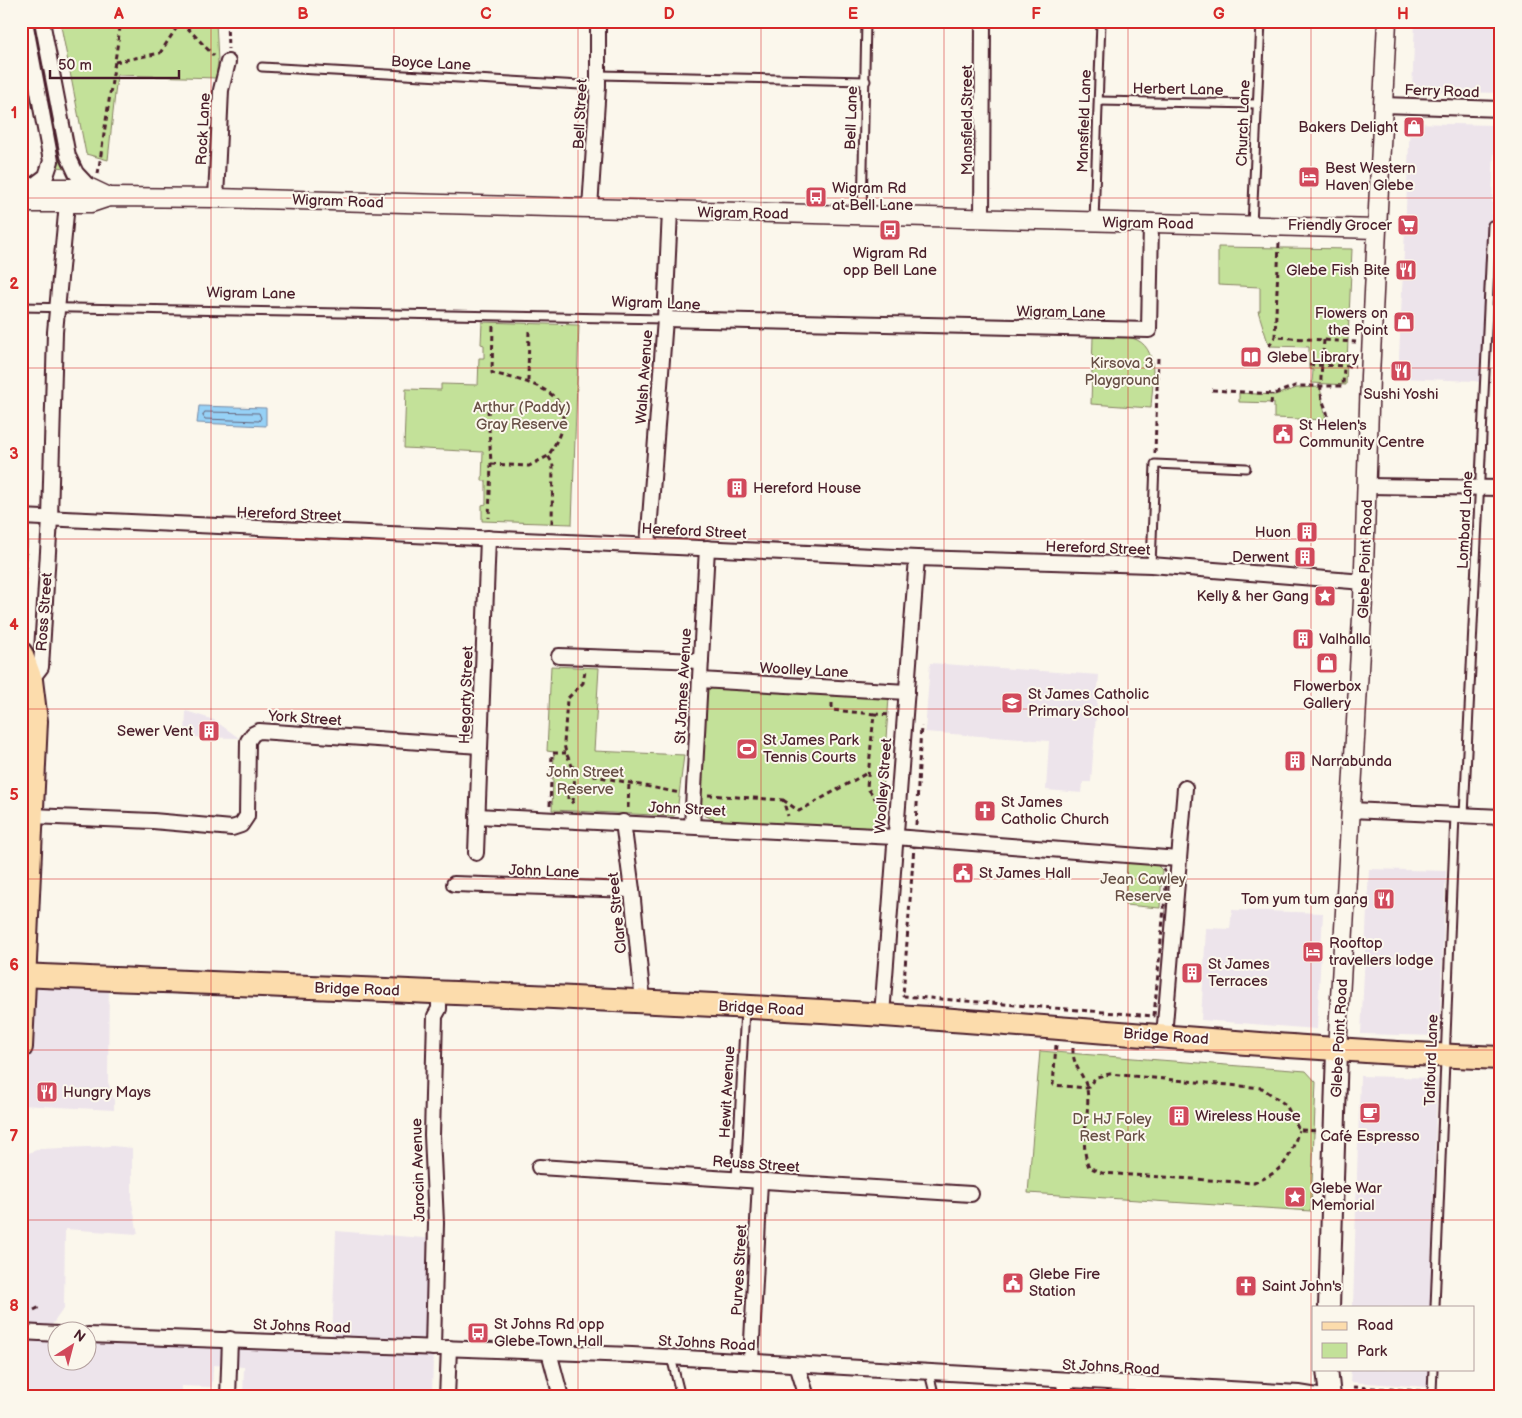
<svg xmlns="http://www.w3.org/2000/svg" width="1522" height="1418" font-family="'Balsamiq Sans',sans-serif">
	<rect width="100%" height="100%" fill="#fbf7ec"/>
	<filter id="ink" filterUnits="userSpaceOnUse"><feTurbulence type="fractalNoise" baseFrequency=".02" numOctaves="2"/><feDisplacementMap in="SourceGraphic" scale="10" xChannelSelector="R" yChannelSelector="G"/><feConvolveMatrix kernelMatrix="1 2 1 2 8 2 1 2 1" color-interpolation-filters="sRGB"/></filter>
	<g filter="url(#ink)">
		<g fill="#ede4eb">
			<polygon points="1415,21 1501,21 1501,93 1412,91"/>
			<polygon points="1410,123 1495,125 1485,384 1475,381 1398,378"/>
			<polygon points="930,663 1099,675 1091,782 1083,782 1082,793 1046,790 1049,741 925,732"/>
			<polygon points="186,711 214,720 239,738 185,737"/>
			<polygon points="1369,869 1446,871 1439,1036 1361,1034"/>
			<polygon points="1232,910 1323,913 1317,1029 1201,1020 1206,928 1230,929"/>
			<polygon points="21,975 109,979 108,1082 114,1100 114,1110 21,1105"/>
			<polygon points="1360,1076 1437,1078 1430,1307 1353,1307"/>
			<polygon points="113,1146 132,1148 132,1203 138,1234 65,1229 64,1308 46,1333 57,1334 58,1360 88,1360 88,1335 332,1342 336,1231 436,1239 432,1397 243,1397 244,1367 213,1365 212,1387 181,1386 181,1397 21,1397 21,1156 39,1149"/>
			<polygon points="1351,1369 1429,1369 1428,1387 1350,1382"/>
		</g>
		<g fill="#c3e199" stroke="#868062">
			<polygon points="60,21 216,21 218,61 216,78 117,75 108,160 86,154"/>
			<polygon points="46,75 64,165 65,168 57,167 39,77"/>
			<polygon points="1218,247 1352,249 1346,385 1312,383 1313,370 1309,369 1309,347 1269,346 1258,311 1260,311 1260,287 1218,285"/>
			<polygon points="482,322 579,325 572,524 482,521 482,505 486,504 486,481 482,481 483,452 404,448 406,389 441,390 441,384 478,385 479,358 484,358 484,345 481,344"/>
			<path d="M1093 337C1105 337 1121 335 1132 338 1161 346 1152 386 1151 408L1091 404Z"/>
			<polygon points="1320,387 1326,420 1274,418 1274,403 1239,402 1239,393 1275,395 1297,388"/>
			<polygon points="21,534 28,535 23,630 21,626"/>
			<polygon points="551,666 599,668 594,751 684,755 677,812 674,816 552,810 554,752 547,751"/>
			<polygon points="707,688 889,698 879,832 715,820 704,815 699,803 699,791"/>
			<polygon points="1127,862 1156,864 1162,870 1160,908 1125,905"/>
			<polygon points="1040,1051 1306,1071 1316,1082 1311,1211 1028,1193"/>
		</g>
		<polygon fill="#96d1f6" stroke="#788aa5" points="199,406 266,408 266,426 197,423"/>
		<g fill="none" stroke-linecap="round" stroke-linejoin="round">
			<polygon stroke="#68667c" stroke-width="1" points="205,412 259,413 261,418 259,421 205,419 203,416"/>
			<g stroke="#4a1f2b" stroke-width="11">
				<g id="service">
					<polyline points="262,67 598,86"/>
					<polyline points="599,75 866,81"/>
					<polyline points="1099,101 1257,104"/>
					<polyline points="862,216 866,21"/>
					<polyline points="1094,221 1101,21"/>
					<polyline points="1252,226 1261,21"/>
					<polyline points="21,307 665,319"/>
					<polyline points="1151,565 1155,464 1246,468"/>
					<polyline points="1464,815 1492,225"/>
					<polyline points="736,1179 745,1009"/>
					<polyline points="1435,1307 1455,815"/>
					<polyline points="671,1357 681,1397"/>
					<polyline points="1433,1369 1432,1392 1436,1397"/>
					<polyline points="929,1373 935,1397"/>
				</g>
			</g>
			<g stroke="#4a1f2b" stroke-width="18">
				<g id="minor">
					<polyline points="25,21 51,161 46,176 30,188"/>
					<polyline points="42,21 68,156 76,173 90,188"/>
					<polyline points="1383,105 1501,109"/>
					<polyline points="216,198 221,90 228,62"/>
					<polyline points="590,208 598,86 598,21"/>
					<polyline points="982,219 983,21"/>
					<polyline points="665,319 1149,330 1151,223"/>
					<polyline points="1368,486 1501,488"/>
					<polyline points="21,517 917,558 1151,565 1364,582"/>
					<polyline points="648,545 665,319 670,211"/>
					<polyline points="559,656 701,661"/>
					<polyline points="31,680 41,667 50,519 55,332 67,203"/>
					<polyline points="700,680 907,692"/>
					<polyline points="21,721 36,721"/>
					<polyline points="1351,810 1501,817"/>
					<polyline points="32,816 153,821 232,828 241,825 247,816 248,741 253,734 259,731 480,746"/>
					<polyline points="477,816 895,837 1179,859"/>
					<polyline points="623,822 632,890 643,1002"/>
					<polyline points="692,826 707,548"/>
					<polyline points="476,853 488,538"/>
					<polyline points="454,884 632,890"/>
					<polyline points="882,1015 917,558"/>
					<polyline points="1164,1036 1185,788"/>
					<polyline points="539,1167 971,1194"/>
					<polyline points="21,1332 58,1334"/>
					<polyline points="88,1335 632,1355 1299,1393 1324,1397"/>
					<polyline points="433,1348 436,1223 432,1135 435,1016 439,1009 439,992"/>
					<polyline points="549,1352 561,1397"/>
					<polyline points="751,1361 760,1181"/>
					<polyline points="797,1365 807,1397"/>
					<polyline points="1063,1380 1067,1397"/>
					<polyline points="228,1397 230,1339"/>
					<polyline points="447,1397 449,1348"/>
				</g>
			</g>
			<g stroke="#4a1f2b" stroke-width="21">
				<g id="tertiary">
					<polyline points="21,188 90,188 109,197"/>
					<polyline points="21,203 91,203 109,197 216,198 1377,229"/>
					<polyline points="1337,1050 1363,600 1370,376 1387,21"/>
				</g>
			</g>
			<g stroke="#4a1f2b" stroke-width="24">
				<g id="secondary">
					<polyline points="1329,1307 1337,1050"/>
					<polyline points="1327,1369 1330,1397"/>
				</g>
			</g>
			<g stroke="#4a1f2b" stroke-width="26">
				<g id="primary">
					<polyline points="21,653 31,680 36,721 21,1047"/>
					<path d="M21 975C309 988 597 996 884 1015 1090 1029 1295 1050 1501 1058"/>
				</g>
			</g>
			<g stroke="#4a1f2b" stroke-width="3" stroke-dasharray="5 4" stroke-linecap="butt">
				<polyline points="181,21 214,56"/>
				<polyline points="227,21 228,49"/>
				<polyline points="115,62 160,53 181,21"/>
				<polyline points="98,174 121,21"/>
				<polyline points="1279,243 1275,337 1356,342"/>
				<path d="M493 326 492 373C543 385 587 396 548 456L553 464 552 523"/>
				<path d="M1324 340C1323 358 1320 376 1321 393 1322 404 1328 409 1328 420"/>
				<polyline points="1269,346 1275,337"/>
				<polyline points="1309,365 1355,366"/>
				<polyline points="528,381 529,328"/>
				<polyline points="1212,390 1274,394 1295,386 1343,386 1344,366"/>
				<polyline points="1271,404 1272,394"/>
				<polyline points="488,409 491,464 489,518"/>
				<polyline points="1155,453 1158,357"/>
				<polyline points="491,464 529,466 548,456"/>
				<polyline points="832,703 832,710 874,714"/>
				<polyline points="575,772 680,793"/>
				<polyline points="568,794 568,799 573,803"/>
				<polyline points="708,795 783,800 788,816"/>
				<polyline points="783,800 799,811 867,773"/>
				<polyline points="573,803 575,772 566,753 564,744 567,699 583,683 585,671"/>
				<polyline points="550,806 552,753 566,753"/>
				<polyline points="628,808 629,783"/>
				<polyline points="882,808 867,787 874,714 890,715"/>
				<polyline points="916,825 921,726"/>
				<path d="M914 846 1153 861C1166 867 1166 872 1166 886L1154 1016 903 996Z"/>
				<polyline points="1056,1045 1053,1085 1087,1088 1096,1077 1110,1074 1262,1088 1286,1105 1299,1130 1318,1131"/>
				<path d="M1073 1048C1072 1067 1084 1073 1087 1089 1091 1115 1078 1141 1089 1167L1102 1173 1254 1183C1285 1170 1289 1160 1299 1130"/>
				<polyline points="34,1310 40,1307"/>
				<polyline points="1353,1387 1422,1391"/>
				<polyline points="1446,1392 1501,1393"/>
			</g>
			<use href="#service" stroke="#fbf7ec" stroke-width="7"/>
			<use href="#minor" stroke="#fbf7ec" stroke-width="14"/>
			<use href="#tertiary" stroke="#fbf7ec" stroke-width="18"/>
			<use href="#secondary" stroke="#fbf7ec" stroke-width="20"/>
			<use href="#primary" stroke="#fcdcac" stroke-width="22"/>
		</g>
	</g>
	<path fill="none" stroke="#d62828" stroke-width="1" stroke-opacity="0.55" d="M211 21V1397M394 21V1397M578 21V1397M761 21V1397M944 21V1397M1128 21V1397M1311 21V1397M21 198H1501M21 368H1501M21 539H1501M21 709H1501M21 879H1501M21 1050H1501M21 1220H1501"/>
	<defs>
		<g id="shop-square" transform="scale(1.125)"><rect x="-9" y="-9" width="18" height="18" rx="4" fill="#d1495b" stroke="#fbf7ec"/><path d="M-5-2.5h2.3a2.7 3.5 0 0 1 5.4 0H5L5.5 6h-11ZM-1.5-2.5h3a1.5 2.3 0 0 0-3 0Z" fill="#fff"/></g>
		<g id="hotel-square" transform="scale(1.125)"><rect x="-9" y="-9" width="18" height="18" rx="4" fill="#d1495b" stroke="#fbf7ec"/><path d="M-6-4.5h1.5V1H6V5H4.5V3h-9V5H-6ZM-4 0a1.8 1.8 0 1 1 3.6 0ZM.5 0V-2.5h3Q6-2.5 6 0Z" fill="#fff"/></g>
		<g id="bus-square" transform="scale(1.125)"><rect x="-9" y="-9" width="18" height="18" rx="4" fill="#d1495b" stroke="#fbf7ec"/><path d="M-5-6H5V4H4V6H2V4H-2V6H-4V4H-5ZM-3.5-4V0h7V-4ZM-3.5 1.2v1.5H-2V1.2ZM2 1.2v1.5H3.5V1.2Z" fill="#fff"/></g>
		<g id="supermarket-square" transform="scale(1.125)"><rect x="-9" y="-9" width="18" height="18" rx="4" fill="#d1495b" stroke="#fbf7ec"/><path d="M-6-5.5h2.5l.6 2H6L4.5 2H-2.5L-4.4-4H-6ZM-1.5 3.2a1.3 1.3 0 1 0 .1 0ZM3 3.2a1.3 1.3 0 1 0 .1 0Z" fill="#fff"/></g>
		<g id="restaurant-square" transform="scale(1.125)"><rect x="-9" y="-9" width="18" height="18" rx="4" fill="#d1495b" stroke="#fbf7ec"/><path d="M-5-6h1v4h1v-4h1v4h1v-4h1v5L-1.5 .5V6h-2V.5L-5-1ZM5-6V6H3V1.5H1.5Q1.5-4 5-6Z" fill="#fff"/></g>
		<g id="library-square" transform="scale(1.125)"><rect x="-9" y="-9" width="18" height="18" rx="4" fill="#d1495b" stroke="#fbf7ec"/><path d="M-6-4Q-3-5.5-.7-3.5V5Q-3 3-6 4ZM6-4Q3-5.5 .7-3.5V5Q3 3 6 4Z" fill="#fff"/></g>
		<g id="civic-square" transform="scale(1.125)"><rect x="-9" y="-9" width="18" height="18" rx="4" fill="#d1495b" stroke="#fbf7ec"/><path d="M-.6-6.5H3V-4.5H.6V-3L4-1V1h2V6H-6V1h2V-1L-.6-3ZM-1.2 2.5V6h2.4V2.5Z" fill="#fff"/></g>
		<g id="building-square" transform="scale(1.125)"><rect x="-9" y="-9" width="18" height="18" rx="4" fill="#d1495b" stroke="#fbf7ec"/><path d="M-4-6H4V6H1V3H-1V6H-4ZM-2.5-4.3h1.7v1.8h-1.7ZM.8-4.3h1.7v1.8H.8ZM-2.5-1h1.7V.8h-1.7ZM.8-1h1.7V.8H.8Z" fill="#fff"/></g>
		<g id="sight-square" transform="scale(1.125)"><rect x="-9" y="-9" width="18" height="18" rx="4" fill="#d1495b" stroke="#fbf7ec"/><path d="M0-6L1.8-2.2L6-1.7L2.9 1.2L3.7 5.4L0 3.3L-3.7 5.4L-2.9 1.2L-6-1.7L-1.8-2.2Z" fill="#fff"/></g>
		<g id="school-square" transform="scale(1.125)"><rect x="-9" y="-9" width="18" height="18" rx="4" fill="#d1495b" stroke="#fbf7ec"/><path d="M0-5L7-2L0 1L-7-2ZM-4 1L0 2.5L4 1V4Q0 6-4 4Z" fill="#fff"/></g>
		<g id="stadium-square" transform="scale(1.125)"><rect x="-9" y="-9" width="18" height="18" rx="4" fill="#d1495b" stroke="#fbf7ec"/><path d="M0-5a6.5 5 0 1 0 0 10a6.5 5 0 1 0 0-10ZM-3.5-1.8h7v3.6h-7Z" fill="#fff"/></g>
		<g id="church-square" transform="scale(1.125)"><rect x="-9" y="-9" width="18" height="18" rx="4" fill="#d1495b" stroke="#fbf7ec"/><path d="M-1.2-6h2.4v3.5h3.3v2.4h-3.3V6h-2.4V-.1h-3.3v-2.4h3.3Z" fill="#fff"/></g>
		<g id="cafe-square" transform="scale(1.125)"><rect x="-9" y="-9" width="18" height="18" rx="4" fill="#d1495b" stroke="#fbf7ec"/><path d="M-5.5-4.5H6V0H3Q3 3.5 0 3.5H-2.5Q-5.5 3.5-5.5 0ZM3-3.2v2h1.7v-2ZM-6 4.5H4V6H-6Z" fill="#fff"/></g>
	</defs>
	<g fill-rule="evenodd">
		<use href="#shop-square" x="1414" y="127"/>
		<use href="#hotel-square" x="1309" y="177"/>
		<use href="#bus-square" x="816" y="197"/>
		<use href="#supermarket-square" x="1408" y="225"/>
		<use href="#bus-square" x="890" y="230"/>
		<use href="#restaurant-square" x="1406" y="270"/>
		<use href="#shop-square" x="1404" y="322"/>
		<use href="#library-square" x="1251" y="357"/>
		<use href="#restaurant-square" x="1401" y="371"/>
		<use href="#civic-square" x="1283" y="434"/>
		<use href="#building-square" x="737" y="488"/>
		<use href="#building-square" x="1307" y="532"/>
		<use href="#building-square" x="1305" y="557"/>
		<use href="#sight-square" x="1325" y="596"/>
		<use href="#building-square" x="1303" y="639"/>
		<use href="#shop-square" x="1327" y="663"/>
		<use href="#school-square" x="1012" y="703"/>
		<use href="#building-square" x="209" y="731"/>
		<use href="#stadium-square" x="747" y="749"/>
		<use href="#building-square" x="1295" y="761"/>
		<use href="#church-square" x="985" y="811"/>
		<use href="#civic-square" x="963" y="873"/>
		<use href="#restaurant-square" x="1384" y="899"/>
		<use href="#hotel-square" x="1313" y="952"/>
		<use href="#building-square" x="1192" y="973"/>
		<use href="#restaurant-square" x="47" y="1092"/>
		<use href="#cafe-square" x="1370" y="1113"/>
		<use href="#building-square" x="1179" y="1116"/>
		<use href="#sight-square" x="1295" y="1197"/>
		<use href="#civic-square" x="1013" y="1283"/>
		<use href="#church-square" x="1246" y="1286"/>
		<use href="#bus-square" x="478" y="1333"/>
	</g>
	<g text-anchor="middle" stroke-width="4" stroke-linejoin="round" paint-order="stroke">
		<g font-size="15" fill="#4a1f2b" stroke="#fbf7ec">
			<text transform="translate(431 63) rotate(3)" y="5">Boyce Lane</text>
			<text transform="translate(1178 89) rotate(1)" y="5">Herbert Lane</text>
			<text transform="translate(1442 91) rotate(2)" y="5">Ferry Road</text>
			<text transform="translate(580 114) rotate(-87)" y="5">Bell Street</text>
			<text transform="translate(851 118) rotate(-88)" y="5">Bell Lane</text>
			<text transform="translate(967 120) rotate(-90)" y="5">Mansfield Street</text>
			<text transform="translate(1084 121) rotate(-88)" y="5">Mansfield Lane</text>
			<text transform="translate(1243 123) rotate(-88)" y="5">Church Lane</text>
			<text transform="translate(203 129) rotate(-87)" y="5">Rock Lane</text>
			<text transform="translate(338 201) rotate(2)" y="5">Wigram Road</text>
			<text transform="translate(743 213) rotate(1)" y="5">Wigram Road</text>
			<text transform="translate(1148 223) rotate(1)" y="5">Wigram Road</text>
			<text transform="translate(251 293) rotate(1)" y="5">Wigram Lane</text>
			<text transform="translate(656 303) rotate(2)" y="5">Wigram Lane</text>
			<text transform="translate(1061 312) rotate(1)" y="5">Wigram Lane</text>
			<text transform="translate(644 377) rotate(-86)" y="5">Walsh Avenue</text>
			<text transform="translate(289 514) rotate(2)" y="5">Hereford Street</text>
			<text transform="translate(1465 520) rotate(-87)" y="5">Lombard Lane</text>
			<text transform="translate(694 531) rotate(3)" y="5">Hereford Street</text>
			<text transform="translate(1098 548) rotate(2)" y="5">Hereford Street</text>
			<text transform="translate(1365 559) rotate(-88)" y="5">Glebe Point Road</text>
			<text transform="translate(44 612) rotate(-86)" y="5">Ross Street</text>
			<text transform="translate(804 670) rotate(3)" y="5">Woolley Lane</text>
			<text transform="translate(683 686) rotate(-87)" y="5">St James Avenue</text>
			<text transform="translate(466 695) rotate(-88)" y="5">Hegarty Street</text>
			<text transform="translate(305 718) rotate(4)" y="5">York Street</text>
			<text transform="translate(883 786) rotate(-86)" y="5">Woolley Street</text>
			<text transform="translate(687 809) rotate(3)" y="5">John Street</text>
			<text transform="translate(544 871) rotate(2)" y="5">John Lane</text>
			<text transform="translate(617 913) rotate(-96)" y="5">Clare Street</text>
			<text transform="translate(357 989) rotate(2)" y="5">Bridge Road</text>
			<text transform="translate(761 1008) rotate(3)" y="5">Bridge Road</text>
			<text transform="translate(1166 1036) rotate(4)" y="5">Bridge Road</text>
			<text transform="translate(1339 1038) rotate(-87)" y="5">Glebe Point Road</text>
			<text transform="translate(1431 1060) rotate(-88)" y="5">Talfourd Lane</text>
			<text transform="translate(727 1092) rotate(-87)" y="5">Hewit Avenue</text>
			<text transform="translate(756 1164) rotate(4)" y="5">Reuss Street</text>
			<text transform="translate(418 1170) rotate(-92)" y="5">Jarocin Avenue</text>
			<text transform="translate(739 1270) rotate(-87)" y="5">Purves Street</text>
			<text transform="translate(302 1326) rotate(2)" y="5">St Johns Road</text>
			<text transform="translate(707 1343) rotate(3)" y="5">St Johns Road</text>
			<text transform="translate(1111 1367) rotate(3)" y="5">St Johns Road</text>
		</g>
		<g font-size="15" fill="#4a1f2b" stroke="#fbf7ec" text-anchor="start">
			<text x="1398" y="132" text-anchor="end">Bakers Delight</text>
			<text x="1325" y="173">Best Western<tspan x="1325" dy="17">Haven Glebe</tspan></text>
			<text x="832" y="193">Wigram Rd<tspan x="832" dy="17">at Bell Lane</tspan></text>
			<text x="1392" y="230" text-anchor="end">Friendly Grocer</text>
			<text x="890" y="258" text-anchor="middle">Wigram Rd<tspan x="890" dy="17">opp Bell Lane</tspan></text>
			<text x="1390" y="275" text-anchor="end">Glebe Fish Bite</text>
			<text x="1388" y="318" text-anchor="end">Flowers on<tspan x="1388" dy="17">the Point</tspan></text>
			<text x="1267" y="362">Glebe Library</text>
			<text x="1401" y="399" text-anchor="middle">Sushi Yoshi</text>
			<text x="1299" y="430">St Helen's<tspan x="1299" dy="17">Community Centre</tspan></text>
			<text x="753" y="493">Hereford House</text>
			<text x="1291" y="537" text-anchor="end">Huon</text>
			<text x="1289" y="562" text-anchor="end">Derwent</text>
			<text x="1309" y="601" text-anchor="end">Kelly &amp; her Gang</text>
			<text x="1319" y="644">Valhalla</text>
			<text x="1327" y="691" text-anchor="middle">Flowerbox<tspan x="1327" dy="17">Gallery</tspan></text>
			<text x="1028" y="699">St James Catholic<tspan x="1028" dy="17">Primary School</tspan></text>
			<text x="193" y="736" text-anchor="end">Sewer Vent</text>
			<text x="763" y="745">St James Park<tspan x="763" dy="17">Tennis Courts</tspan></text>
			<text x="1311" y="766">Narrabunda</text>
			<text x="1001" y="807">St James<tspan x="1001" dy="17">Catholic Church</tspan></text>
			<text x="979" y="878">St James Hall</text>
			<text x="1368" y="904" text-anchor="end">Tom yum tum gang</text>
			<text x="1329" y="948">Rooftop<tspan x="1329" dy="17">travellers lodge</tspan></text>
			<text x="1208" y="969">St James<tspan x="1208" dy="17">Terraces</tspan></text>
			<text x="63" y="1097">Hungry Mays</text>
			<text x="1195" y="1121">Wireless House</text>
			<text x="1370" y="1141" text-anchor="middle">Café Espresso</text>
			<text x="1311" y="1193">Glebe War<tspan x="1311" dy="17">Memorial</tspan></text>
			<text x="1029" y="1279">Glebe Fire<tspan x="1029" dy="17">Station</tspan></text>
			<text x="1262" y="1291">Saint John's</text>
			<text x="494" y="1329">St Johns Rd opp<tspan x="494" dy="17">Glebe Town Hall</tspan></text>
		</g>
		<g font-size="15" fill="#685046" stroke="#fbf7ec">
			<text x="1122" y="368">Kirsova 3<tspan x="1122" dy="17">Playground</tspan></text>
			<text x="522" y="412">Arthur (Paddy)<tspan x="522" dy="17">Gray Reserve</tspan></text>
			<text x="585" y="777">John Street<tspan x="585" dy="17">Reserve</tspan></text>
			<text x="1143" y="884">Jean Cawley<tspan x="1143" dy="17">Reserve</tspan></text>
			<text x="1112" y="1124">Dr HJ Foley<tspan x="1112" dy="17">Rest Park</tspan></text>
		</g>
	</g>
	<rect width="1522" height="1418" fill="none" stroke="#fbf7ec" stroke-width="55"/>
	<rect x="1312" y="1306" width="162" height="65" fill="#fbf7ec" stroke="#b4a19f"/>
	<rect x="1322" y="1322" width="25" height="8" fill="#fcdcac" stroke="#b4a19f"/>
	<text x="1357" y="1330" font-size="15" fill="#4a1f2b">Road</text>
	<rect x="1322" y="1343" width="25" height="15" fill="#c3e199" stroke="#b4a19f"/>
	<text x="1357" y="1356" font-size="15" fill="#4a1f2b">Park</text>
	<g transform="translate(72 1346) rotate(36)"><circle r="24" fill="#fbf7ec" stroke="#b4a19f"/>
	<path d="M0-4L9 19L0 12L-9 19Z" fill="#d1495b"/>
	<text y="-8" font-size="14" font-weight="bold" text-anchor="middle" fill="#4a1f2b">N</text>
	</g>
	<path d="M50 70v8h129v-8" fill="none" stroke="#4a1f2b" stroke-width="2.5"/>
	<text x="58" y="70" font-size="15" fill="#4a1f2b" stroke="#fbf7ec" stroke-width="4" paint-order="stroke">50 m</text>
	<rect x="28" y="28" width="1466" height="1362" fill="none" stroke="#d62828" stroke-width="2"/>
	<g font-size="16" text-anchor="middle" font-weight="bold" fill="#d62828">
		<text x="119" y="19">A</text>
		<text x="303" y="19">B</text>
		<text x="486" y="19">C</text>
		<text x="669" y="19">D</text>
		<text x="853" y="19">E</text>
		<text x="1036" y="19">F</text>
		<text x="1219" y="19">G</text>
		<text x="1403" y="19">H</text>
		<text x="14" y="118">1</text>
		<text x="14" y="289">2</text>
		<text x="14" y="459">3</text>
		<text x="14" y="630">4</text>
		<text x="14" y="800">5</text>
		<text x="14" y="970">6</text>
		<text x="14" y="1141">7</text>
		<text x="14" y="1311">8</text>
	</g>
</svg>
